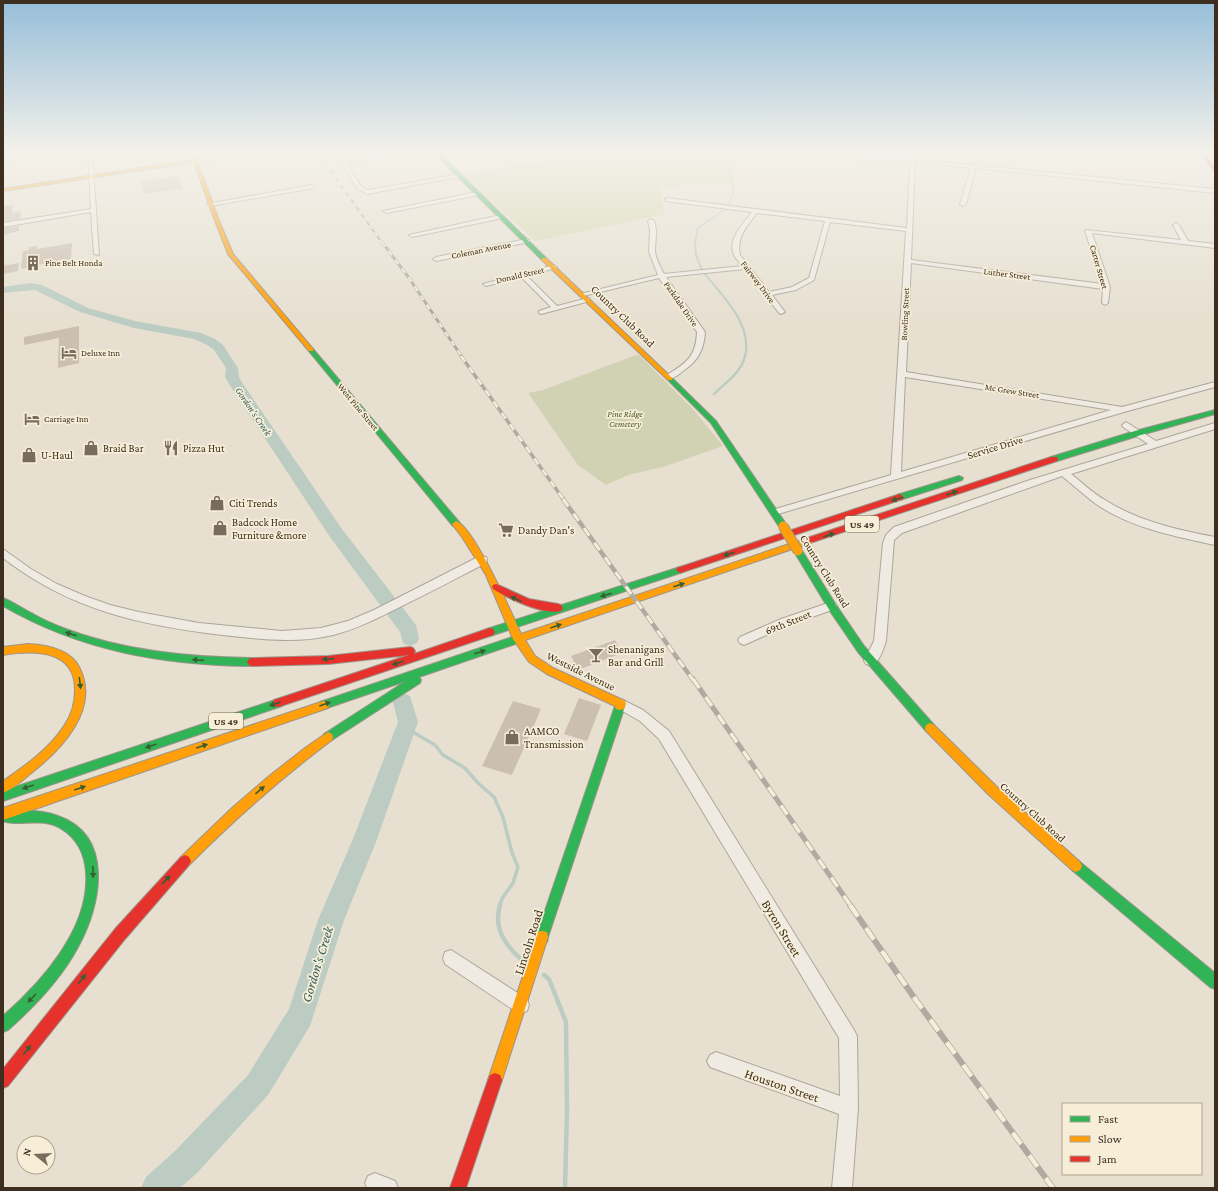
<svg xmlns="http://www.w3.org/2000/svg" width="1218" height="1191" font-family="'Crimson Pro',serif">
	<rect width="100%" height="100%" fill="#e7e0d1"/>
	<polygon fill="#d6d7b3" points="539,152 732,152 732,184 660,187 665,214 535,241 463,175 549,160"/>
	<polygon fill="#d1d1b3" points="636,355 639,355 692,408 723,446 663,467 628,475 606,485 578,465 528,393 543,390"/>
	<g fill="none" stroke-linecap="round" stroke-linejoin="round">
		<g stroke="#bcccc2" stroke-width="1.5">
			<polyline points="729,206 734,191 730,169 733,152"/>
			<polyline points="695,243 698,228 724,210"/>
		</g>
		<g stroke="#bcccc2" stroke-width="2">
			<polyline points="695,242 696,255 702,270"/>
			<path d="M705 274C723 297 753 324 745 357"/>
		</g>
		<path stroke="#bcccc2" stroke-width="2.5" d="M714 394C726 382 741 373 745 356"/>
		<polyline stroke="#bcccc2" stroke-width="3.5" points="406,728 435,745 443,755 465,768 478,783 494,797 503,817 512,853 518,867 513,883 503,897 499,906"/>
		<g stroke="#bcccc2" stroke-width="4.5">
			<path d="M500 905C493 928 505 945 522 960"/>
			<polyline points="544,975 549,979 566,1022 567,1111 565,1188"/>
		</g>
		<g fill="#bcccc2" fill-rule="evenodd">
			<polygon points="31,283 42,285 88,308 135,321 201,333 215,339 223,345 238,368 239,377 243,384 342,529 416,625 419,638 417,643 410,646 403,643 400,632 330,537 229,384 225,377 226,368 214,350 207,345 194,339 134,328 80,312 35,290 3,293 3,287"/>
			<polygon points="403,693 410,696 418,722 376,842 344,920 310,1026 268,1095 197,1173 180,1188 141,1188 146,1177 175,1151 248,1075 289,1009 318,920 353,839 398,722 393,702 396,696"/>
		</g>
	</g>
	<g fill="#cbbfb2">
		<polygon points="179,176 183,188 144,194 141,181"/>
		<polygon points="13,205 12,213 21,211 20,219 3,221 3,206"/>
		<polygon points="19,226 19,231 3,235 3,228"/>
		<polygon points="72,243 71,259 32,266 32,267 21,269 23,251 29,250 29,247 37,246 37,249"/>
		<polygon points="19,263 18,271 3,274 3,266"/>
		<polygon points="79,326 79,363 58,368 59,338 24,345 24,337"/>
		<polygon points="615,640 622,653 578,670 571,656"/>
		<polygon points="579,698 601,705 587,741 564,734"/>
		<polygon points="513,701 541,709 512,775 482,766"/>
	</g>
	<g fill="none" stroke-linecap="round" stroke-linejoin="round">
		<g stroke="#ada599" stroke-width="2">
			<g id="street">
				<polygon points="44,152 59,152 3,161 3,159"/>
				<polygon points="88,152 92,152 99,255 94,254 91,212 3,227 3,223 91,209"/>
				<polygon points="242,152 256,152 195,162 193,161"/>
				<polygon points="334,152 339,152 344,160 392,152 405,152 346,163 361,186 368,190 460,174 463,176 367,194 357,188"/>
				<polygon points="532,152 537,152 543,158 539,159"/>
				<path d="M835 152H842L863 158H906L907 152H911V159L1215 189V193L976 168 966 204 963 206 960 204 971 168 915 162 911 260 1103 284 1085 231 1086 230 1181 240 1173 225 1176 223 1179 225 1188 241 1215 244V248L1092 233 1110 287 1108 303 1105 305 1102 303 1103 289 911 263 906 372 1122 407 1215 382V387L1124 412 778 514H772L770 512 772 510 891 475 906 231 830 222 814 280 796 290 772 295 785 312 781 314 779 313 745 269 666 277 705 332C704 350 698 361 683 371 679 374 675 378 670 379L666 377 667 375C686 363 696 357 697 332L659 278 583 296 580 294 658 275 649 252 650 230 648 221 651 219 654 221C658 231 655 240 655 250 655 258 660 266 664 274L742 266C739 262 736 259 734 255 727 239 744 223 752 212L665 201V199L667 198 907 228 910 164 907 161C883 161 856 164 835 152ZM757 213 825 221 809 278 792 287 769 292 740 255C736 237 747 226 757 213ZM905 377 1111 410 901 472Z"/>
				<polygon points="312,185 315,187 314,188 210,206 207,204"/>
				<polygon points="477,192 480,194 479,195 386,213 383,211"/>
				<polygon points="501,215 503,216 503,218 412,237 409,235"/>
				<polygon points="527,239 529,240 529,242 436,261 433,259 436,257"/>
				<polygon points="554,265 557,267 556,268 527,276 557,306 588,298 590,299 590,301 541,314 539,313 539,311 551,307 521,277 486,286 483,284"/>
				<path d="M1126 422 1156 441 1215 423V429L1071 474C1082 482 1092 493 1105 500 1138 521 1177 530 1215 537V545C1174 536 1131 528 1096 504 1084 495 1073 485 1062 476L902 533 894 540 886 641C883 650 878 669 866 664L864 661 874 641 883 543 886 535 894 527 1030 480 1148 444 1123 427 1122 425Z"/>
				<path d="M3 549 31 569 57 584 85 596 110 605 139 612 199 623 282 631 321 628 348 621 374 610 478 557H486L487 560 486 563C457 578 429 593 400 607 378 618 357 629 333 635 297 644 259 639 222 635 140 625 70 610 3 558Z"/>
				<polygon points="831,602 835,603 837,606 835,609 789,625 744,645 740,643 738,640 740,637 781,619"/>
				<polygon points="621,699 643,710 669,731 854,1030 857,1036 858,1108 852,1188 832,1188 839,1114 710,1067 707,1061 710,1055 716,1052 840,1096 839,1038 659,739 640,721 617,708 615,704 617,700"/>
				<polygon points="451,950 527,999 529,1005 527,1011 521,1013 515,1011 445,964 443,958 445,952"/>
				<polygon points="375,1173 395,1181 398,1188 367,1188 365,1183 368,1176"/>
			</g>
		</g>
		<g stroke="#9c958a" stroke-width="2">
			<g id="fast">
				<polygon points="433,152 438,152 546,258 546,260 542,260"/>
				<polygon points="309,349 313,349 459,522 460,524 459,526 453,526 309,351"/>
				<polygon points="670,377 672,378 716,421 786,524 787,526 786,528 780,528 711,423 668,380 668,378"/>
				<polygon points="1215,410 1215,414 1141,435 1057,461 1051,461 1050,459 1051,457 1135,431"/>
				<polygon points="959,476 963,478 962,480 900,500 896,497 897,495"/>
				<polygon points="798,548 801,549 836,605 864,646 934,725 935,728 934,731 930,733 926,731 858,652 830,611 795,553 794,551 795,549"/>
				<polygon points="680,567 683,568 684,570 683,572 490,636 487,635 485,632 487,629"/>
				<path d="M3 598C13 602 23 609 33 614 42 619 53 624 63 628 123 651 188 657 252 658L255 659 257 662 255 665 252 666C163 665 81 651 3 606Z"/>
				<polygon points="518,635 521,636 523,639 521,642 419,677 421,680 420,683 332,740 328,742 324,740 323,737 324,734 406,681 324,709 320,708 319,705 320,702"/>
				<polygon points="278,699 282,700 283,703 282,706 3,801 3,791"/>
				<polygon points="620,702 624,703 625,706 548,937 547,942 542,943 537,942 536,937 615,706 616,703"/>
				<path d="M7 811C24 810 42 810 58 816 115 836 101 906 78 947 61 979 35 1006 8 1030L3 1032V1016C42 982 90 928 86 873 85 854 77 838 60 828 42 817 18 827 3 821V813Z"/>
				<polygon points="1076,860 1080,862 1215,973 1215,989 1210,987 1072,870 1070,866 1072,862"/>
			</g>
		</g>
		<g stroke="#9c958a" stroke-width="2">
			<g id="slow">
				<polygon points="190,152 194,152 219,221 233,254 313,349 313,351 309,351 228,254 215,221 194,162 3,191 3,189 193,160"/>
				<polygon points="542,258 546,258 672,378 672,380 668,380 542,260"/>
				<path d="M456 521C474 527 512 614 521 634L807 538H813L814 540 813 542 525 640 535 656 553 668 625 701 626 704 624 709 620 710 616 709 615 706 547 674 529 662 513 639 486 575 462 537 452 524Z"/>
				<path d="M28 644C47 645 70 649 79 667 101 709 61 750 30 774 22 781 13 789 3 793V781C25 766 49 749 64 726 71 716 75 703 75 691 76 649 33 650 3 655V647Z"/>
				<polygon points="324,701 328,702 329,705 328,708 3,820 3,808"/>
				<polygon points="930,723 934,725 996,786 1080,862 1082,866 1080,870 1076,872 1072,870 988,794 926,731 925,728 926,725"/>
				<path d="M328 732 332 734 333 737 332 740C281 778 234 820 189 865L185 867 181 865 179 861 181 857 232 808 268 777 305 748Z"/>
				<polygon points="542,931 547,932 548,937 502,1080 500,1085 495,1087 490,1085 488,1080 536,937 537,932"/>
			</g>
		</g>
		<g stroke="#9c958a" stroke-width="2">
			<g id="jam">
				<polygon points="1199,152 1203,152 1215,168 1215,172"/>
				<polygon points="1051,457 1057,457 1058,459 1057,461 813,542 807,542 806,540 807,538"/>
				<polygon points="900,494 904,497 903,499 683,572 680,573 676,570 677,568"/>
				<path d="M496 584 529 599 558 604 561 605 563 608 561 611C545 616 507 598 493 589L492 587 493 585Z"/>
				<polygon points="490,628 493,629 495,632 493,635 278,707 274,706 273,703 274,700 409,655 328,664 252,666 249,665 247,662 249,659 252,658 328,656 410,647 413,648 415,651 414,654"/>
				<polygon points="185,855 189,857 191,861 189,865 125,939 8,1086 3,1088 3,1069 115,929 181,857"/>
				<polygon points="495,1073 500,1075 502,1080 466,1188 450,1188 488,1080 490,1075"/>
			</g>
		</g>
		<use href="#street" fill="#efebe3" fill-rule="evenodd"/>
		<use href="#fast" fill="#30b455" fill-rule="evenodd"/>
		<use href="#slow" fill="#ff9f0a" fill-rule="evenodd"/>
		<use href="#jam" fill="#e5322d" fill-rule="evenodd"/>
		<g stroke="#afaaa2" stroke-width="2">
			<polyline id="rail-far5" points="317,152 382,243"/>
		</g>
		<g stroke="#afaaa2" stroke-width="3">
			<polyline id="rail-far4" points="382,242 409,278 462,357"/>
		</g>
		<g stroke="#afaaa2" stroke-width="3.5">
			<polyline id="rail-far3" points="461,356 564,500"/>
		</g>
		<g stroke="#afaaa2" stroke-width="4.5">
			<polyline id="rail-far2" points="563,499 693,680"/>
		</g>
		<g stroke="#afaaa2" stroke-width="5">
			<polyline id="rail-far1" points="693,679 851,906"/>
		</g>
		<g stroke="#afaaa2" stroke-width="6">
			<polyline id="rail" points="850,905 913,996 1053,1188"/>
		</g>
		<use href="#rail-far5" stroke="#f7eed8" stroke-width="1.5" stroke-dasharray="4.5" stroke-linecap="butt"/>
		<use href="#rail-far4" stroke="#f7eed8" stroke-width="2" stroke-dasharray="5.5" stroke-linecap="butt"/>
		<use href="#rail-far3" stroke="#f7eed8" stroke-width="2.5" stroke-dasharray="7" stroke-linecap="butt"/>
		<use href="#rail-far2" stroke="#f7eed8" stroke-width="3" stroke-dasharray="9" stroke-linecap="butt"/>
		<use href="#rail-far1" stroke="#f7eed8" stroke-width="3.5" stroke-dasharray="11" stroke-linecap="butt"/>
		<use href="#rail" stroke="#f7eed8" stroke-width="4.5" stroke-dasharray="14" stroke-linecap="butt"/>
		<g stroke="#9c958a" stroke-width="11" stroke-linecap="butt">
			<polyline id="slow-bridge" points="783,526 798,551"/>
		</g>
		<use href="#slow-bridge" stroke="#ff9f0a" stroke-width="9"/>
	</g>
	<defs><path id="oneway-solid" d="M-6-.8H1V-3.2L6.5 0L1 3.2V.8H-6Z"/></defs>
	<g fill="#385d33">
		<use href="#oneway-solid" transform="translate(952 493) rotate(-19)"/>
		<use href="#oneway-solid" transform="translate(897 499) rotate(162)"/>
		<use href="#oneway-solid" transform="translate(829 535) rotate(-19)"/>
		<use href="#oneway-solid" transform="translate(729 554) rotate(162)"/>
		<use href="#oneway-solid" transform="translate(679 585) rotate(-18)"/>
		<use href="#oneway-solid" transform="translate(606 595) rotate(162)"/>
		<use href="#oneway-solid" transform="translate(516 599) rotate(-156)"/>
		<use href="#oneway-solid" transform="translate(556 626) rotate(-19)"/>
		<use href="#oneway-solid" transform="translate(71 634) rotate(-162)"/>
		<use href="#oneway-solid" transform="translate(480 652) rotate(-18)"/>
		<use href="#oneway-solid" transform="translate(328 659) rotate(175)"/>
		<use href="#oneway-solid" transform="translate(198 660) rotate(-176)"/>
		<use href="#oneway-solid" transform="translate(398 663) rotate(161)"/>
		<use href="#oneway-solid" transform="translate(80 683) rotate(83)"/>
		<use href="#oneway-solid" transform="translate(275 704) rotate(161)"/>
		<use href="#oneway-solid" transform="translate(325 704) rotate(-19)"/>
		<use href="#oneway-solid" transform="translate(151 746) rotate(161)"/>
		<use href="#oneway-solid" transform="translate(202 746) rotate(-19)"/>
		<use href="#oneway-solid" transform="translate(28 787) rotate(161)"/>
		<use href="#oneway-solid" transform="translate(80 788) rotate(-19)"/>
		<use href="#oneway-solid" transform="translate(260 790) rotate(-40)"/>
		<use href="#oneway-solid" transform="translate(93 872) rotate(88)"/>
		<use href="#oneway-solid" transform="translate(166 880) rotate(-47)"/>
		<use href="#oneway-solid" transform="translate(82 979) rotate(-52)"/>
		<use href="#oneway-solid" transform="translate(32 998) rotate(134)"/>
		<use href="#oneway-solid" transform="translate(27 1050) rotate(-52)"/>
	</g>
	<linearGradient id="sky" x2="0" y2="1"><stop stop-color="#96bed9"/><stop offset="0.48" stop-color="#f4f1ea"/><stop offset="1" stop-color="#f4f1ea" stop-opacity="0"/></linearGradient>
	<rect width="1218" height="319" fill="url(#sky)"/>
	<defs>
		<g id="building-bare" transform="scale(1.2)"><path d="M-4-6H4V6H1V3H-1V6H-4ZM-2.5-4.3h1.7v1.8h-1.7ZM.8-4.3h1.7v1.8H.8ZM-2.5-1h1.7V.8h-1.7ZM.8-1h1.7V.8H.8Z" fill="#786c5e" stroke="#f7eed8" stroke-width="2.5" paint-order="stroke"/></g>
		<g id="hotel-bare" transform="scale(1.2)"><path d="M-6-4.5h1.5V1H6V5H4.5V3h-9V5H-6ZM-4 0a1.8 1.8 0 1 1 3.6 0ZM.5 0V-2.5h3Q6-2.5 6 0Z" fill="#786c5e" stroke="#f7eed8" stroke-width="2.5" paint-order="stroke"/></g>
		<g id="shop-bare" transform="scale(1.2)"><path d="M-5-2.5h2.3a2.7 3.5 0 0 1 5.4 0H5L5.5 6h-11ZM-1.5-2.5h3a1.5 2.3 0 0 0-3 0Z" fill="#786c5e" stroke="#f7eed8" stroke-width="2.5" paint-order="stroke"/></g>
		<g id="restaurant-bare" transform="scale(1.2)"><path d="M-5-6h1v4h1v-4h1v4h1v-4h1v5L-1.5 .5V6h-2V.5L-5-1ZM5-6V6H3V1.5H1.5Q1.5-4 5-6Z" fill="#786c5e" stroke="#f7eed8" stroke-width="2.5" paint-order="stroke"/></g>
		<g id="supermarket-bare" transform="scale(1.2)"><path d="M-6-5.5h2.5l.6 2H6L4.5 2H-2.5L-4.4-4H-6ZM-1.5 3.2a1.3 1.3 0 1 0 .1 0ZM3 3.2a1.3 1.3 0 1 0 .1 0Z" fill="#786c5e" stroke="#f7eed8" stroke-width="2.5" paint-order="stroke"/></g>
		<g id="bar-bare" transform="scale(1.2)"><path d="M-6-5H6L.8 .8V4.5H3.5V6h-7V4.5H-.8V.8Z" fill="#786c5e" stroke="#f7eed8" stroke-width="2.5" paint-order="stroke"/></g>
	</defs>
	<g fill-rule="evenodd">
		<use href="#building-bare" x="33" y="263"/>
		<use href="#hotel-bare" x="69" y="353"/>
		<use href="#hotel-bare" x="32" y="419"/>
		<use href="#shop-bare" x="91" y="448"/>
		<use href="#restaurant-bare" x="171" y="448"/>
		<use href="#shop-bare" x="29" y="455"/>
		<use href="#shop-bare" x="217" y="503"/>
		<use href="#shop-bare" x="220" y="528"/>
		<use href="#supermarket-bare" x="506" y="530"/>
		<use href="#bar-bare" x="596" y="655"/>
		<use href="#shop-bare" x="512" y="737"/>
	</g>
	<g text-anchor="middle" stroke-width="3.5" stroke-linejoin="round" paint-order="stroke">
		<g font-size="9" fill="#3d2e20" stroke="#f7eed8">
			<text transform="translate(481 250) rotate(-11)" y="3">Coleman Avenue</text>
			<text transform="translate(1099 267) rotate(74)" y="3">Carter Street</text>
			<text transform="translate(1007 274) rotate(7)" y="3">Luther Street</text>
			<text transform="translate(520 275) rotate(-13)" y="3">Donald Street</text>
			<text transform="translate(758 282) rotate(53)" y="3">Fairway Drive</text>
			<text transform="translate(681 304) rotate(55)" y="3">Parkdale Drive</text>
			<text transform="translate(905 314) rotate(-88)" y="3">Bowling Street</text>
			<text transform="translate(1012 391) rotate(9)" y="3">Mc Grew Street</text>
			<text transform="translate(358 407) rotate(50)" y="3">West Pine Street</text>
		</g>
		<g font-size="9" fill="#3d2e20" stroke="#f7eed8" text-anchor="start">
			<text x="45" y="266">Pine Belt Honda</text>
			<text x="81" y="356">Deluxe Inn</text>
			<text x="44" y="422">Carriage Inn</text>
		</g>
		<g font-size="9" font-style="italic" fill="#4d5a26" stroke="#f7eed8">
			<text x="625" y="417">Pine Ridge<tspan x="625" dy="10">Cemetery</tspan></text>
		</g>
		<g font-size="10" font-style="italic" fill="#2f5d5a" stroke="#f7eed8">
			<text transform="translate(254 411) rotate(56)" y="4">Gordon's Creek</text>
		</g>
		<g fill="#f7eed8" stroke="#756857" stroke-width="1">
			<rect x="845" y="516" width="34" height="16" rx="3"/>
			<rect x="209" y="713" width="34" height="16" rx="3"/>
		</g>
		<g font-size="10" font-weight="bold" fill="#3d2e20">
			<text x="862" y="528">US 49</text>
			<text x="226" y="725">US 49</text>
		</g>
		<g font-size="11" fill="#3d2e20" stroke="#f7eed8">
			<text transform="translate(623 316) rotate(44)" y="4">Country Club Road</text>
			<text transform="translate(995 447) rotate(-17)" y="4">Service Drive</text>
			<text transform="translate(825 571) rotate(58)" y="4">Country Club Road</text>
			<text transform="translate(788 622) rotate(-22)" y="4">69th Street</text>
			<text transform="translate(581 671) rotate(26)" y="4">Westside Avenue</text>
			<text transform="translate(1033 812) rotate(42)" y="4">Country Club Road</text>
		</g>
		<g font-size="11" fill="#3d2e20" stroke="#f7eed8" text-anchor="start">
			<text x="103" y="452">Braid Bar</text>
			<text x="183" y="452">Pizza Hut</text>
			<text x="41" y="459">U-Haul</text>
			<text x="229" y="507">Citi Trends</text>
			<text x="232" y="526">Badcock Home<tspan x="232" dy="13">Furniture &amp;more</tspan></text>
			<text x="518" y="534">Dandy Dan's</text>
			<text x="608" y="653">Shenanigans<tspan x="608" dy="13">Bar and Grill</tspan></text>
			<text x="524" y="735">AAMCO<tspan x="524" dy="13">Transmission</tspan></text>
		</g>
		<g font-size="13" fill="#3d2e20" stroke="#f7eed8">
			<text transform="translate(782 928) rotate(59)" y="5">Byron Street</text>
			<text transform="translate(528 942) rotate(-72)" y="5">Lincoln Road</text>
			<text transform="translate(782 1085) rotate(19)" y="5">Houston Street</text>
		</g>
		<g font-size="14" font-style="italic" fill="#2f5d5a" stroke="#f7eed8">
			<text transform="translate(317 964) rotate(-73)" y="5">Gordon's Creek</text>
		</g>
	</g>
	<rect width="1218" height="1191" fill="none" stroke="#3d2e20" stroke-width="8"/>
	<rect x="1062" y="1103" width="140" height="72" fill="#f7eed8" stroke="#ada18e"/>
	<rect x="1070" y="1116" width="20" height="6" fill="#30b455" stroke="#ada18e"/>
	<text x="1098" y="1123" font-size="12" fill="#3d2e20">Fast</text>
	<rect x="1070" y="1136" width="20" height="6" fill="#ff9f0a" stroke="#ada18e"/>
	<text x="1098" y="1143" font-size="12" fill="#3d2e20">Slow</text>
	<rect x="1070" y="1156" width="20" height="6" fill="#e5322d" stroke="#ada18e"/>
	<text x="1098" y="1163" font-size="12" fill="#3d2e20">Jam</text>
	<g transform="translate(36 1155) rotate(288)"><circle r="19" fill="#f7eed8" stroke="#ada18e"/>
	<path d="M0-3L7 15L0 10L-7 15Z" fill="#786c5e"/>
	<text y="-6" font-size="11" font-weight="bold" text-anchor="middle" fill="#3d2e20">N</text>
	</g>
</svg>
